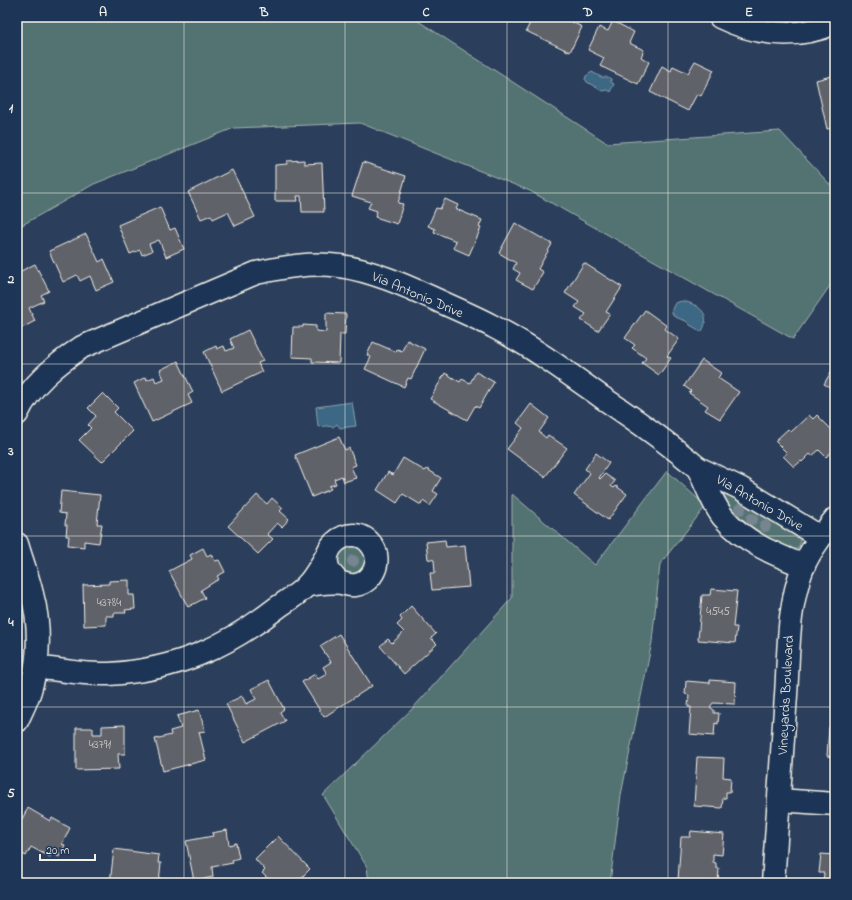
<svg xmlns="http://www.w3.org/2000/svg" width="852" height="900" font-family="'Indie Flower',sans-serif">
	<rect width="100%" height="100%" fill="#2b3e5b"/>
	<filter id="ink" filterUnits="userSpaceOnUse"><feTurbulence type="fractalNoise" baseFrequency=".025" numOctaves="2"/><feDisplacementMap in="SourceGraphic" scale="8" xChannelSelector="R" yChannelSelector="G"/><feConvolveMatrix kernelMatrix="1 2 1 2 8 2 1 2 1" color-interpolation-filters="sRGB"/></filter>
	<g filter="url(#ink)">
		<g fill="#537373" stroke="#a4b2ae">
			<polygon points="17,17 412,17 607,143 780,131 835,190 835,280 834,280 793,339 530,191 360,123 234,128 94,184 17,228"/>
			<polygon points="667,471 706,506 660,564 652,642 621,795 610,883 369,883 367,867 323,795 413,708 512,598 512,494 595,565"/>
			<path d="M728 492 799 536 801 540 799 547C798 547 795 549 794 550 781 551 729 511 724 500 723 498 723 496 723 494Z"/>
			<circle cx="352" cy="560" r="14"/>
		</g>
		<g fill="#3e6885" stroke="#879fad">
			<polygon points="592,72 601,77 608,77 611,79 611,82 614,84 610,92 607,90 602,91 587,82 585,79 586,76"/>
			<path d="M682 301C699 304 712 314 702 331L700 332 697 329 690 325 686 321 675 317 672 313V309L675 303Z"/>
			<polygon points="352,402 356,426 340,428 337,424 333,427 327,426 318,427 316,407"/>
		</g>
		<g fill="#61626b" stroke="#f4f1e8">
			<polygon points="533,17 574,18 572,22 582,27 570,52 526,31"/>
			<polygon points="613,21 634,32 629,43 644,50 641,57 649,62 638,84 600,66 604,58 588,50 599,27 608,31"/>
			<polygon points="695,61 714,70 701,96 697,94 688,111 650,92 662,66 671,71 673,66 688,73"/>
			<polygon points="835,75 835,128 827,129 816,80"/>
			<polygon points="304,160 304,164 322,163 324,212 302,212 301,196 297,196 298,201 275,201 275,165 287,164 287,161"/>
			<polygon points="363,162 406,176 398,203 403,204 397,224 375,217 377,211 368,208 371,202 352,196"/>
			<polygon points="232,170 255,217 235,226 228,212 213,219 211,215 201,219 188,192"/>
			<polygon points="445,199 458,205 456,209 482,220 479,227 481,228 469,255 453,248 456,241 434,232 435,229 428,226 436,208 440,209"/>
			<polygon points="160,207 170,230 175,228 184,249 166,257 159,240 149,244 152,251 142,255 140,250 130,254 118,225"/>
			<polygon points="515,223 552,244 538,269 543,272 533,289 516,280 520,273 513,269 516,263 499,253"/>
			<polygon points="86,234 99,262 104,259 114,282 96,290 90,276 80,281 77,275 63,282 49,251"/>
			<polygon points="584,263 622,287 606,312 610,314 598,331 581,320 586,314 575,307 579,302 565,293"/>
			<polygon points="35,264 49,291 41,295 44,301 29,308 35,321 18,330 17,273"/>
			<polygon points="645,310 667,326 665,329 679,339 667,356 671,358 659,375 642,363 646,358 632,348 635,345 625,338"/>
			<polygon points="326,313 346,314 345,334 340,334 339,363 312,362 312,358 292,357 293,327 303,327 303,325 316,326 316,331 326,332"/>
			<polygon points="248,330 263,361 258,363 262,372 222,391 204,352 216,346 217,349 224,346 226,351 234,348 230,339"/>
			<polygon points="407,340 425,349 411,379 408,378 404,387 365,369 371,357 367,355 373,342 396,352 397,349 402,351"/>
			<polygon points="702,360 721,373 718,378 739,392 720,419 705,410 708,406 689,393 691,391 684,386"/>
			<polygon points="178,361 193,392 188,395 192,403 152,422 134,383 146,377 147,380 154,377 156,382 164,379 160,370"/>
			<polygon points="835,365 835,390 824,384"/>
			<polygon points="476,372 494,382 479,408 475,406 467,420 430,399 445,373 460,382 462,379 470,383"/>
			<polygon points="103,393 118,408 114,412 133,431 102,462 79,440 91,428 88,425 96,416 88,408"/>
			<polygon points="531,404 549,418 539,432 546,438 548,435 567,448 545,477 507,449 523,428 517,423"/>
			<polygon points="809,415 813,419 817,415 835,433 835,449 826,457 819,450 812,456 810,454 802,462 801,461 794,467 783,456 787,453 775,441 788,429 791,432"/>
			<polygon points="339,437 345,450 349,448 356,465 351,467 356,478 344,482 342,476 334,479 336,484 329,486 331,489 312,497 295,455"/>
			<polygon points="596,453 609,463 599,478 600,479 605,474 615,481 611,486 614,488 616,486 627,494 608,520 574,495 590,473 585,469"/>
			<polygon points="403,458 425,471 427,469 441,478 433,491 438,494 430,506 423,501 421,505 403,494 397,503 377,490 388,472 393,475"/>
			<polygon points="61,491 100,495 97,524 102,524 99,543 84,541 84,547 68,545 69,536 66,536 67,525 65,525 66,514 59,513"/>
			<polygon points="257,495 267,504 272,498 283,508 280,511 289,519 282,527 277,523 267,534 273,539 258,554 228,526"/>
			<polygon points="445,540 446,547 465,545 469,587 432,590 430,573 435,573 434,560 428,559 426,542"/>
			<polygon points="203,548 207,556 211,554 215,561 219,560 225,572 217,576 219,579 201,590 205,598 188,607 169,571 192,559 190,555"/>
			<polygon points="129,580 129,595 134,595 135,609 125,610 126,613 114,613 114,616 106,616 106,625 84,626 83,585 109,584 109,581"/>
			<polygon points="711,589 737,591 733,627 737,627 735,643 698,640 702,595 710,595"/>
			<polygon points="411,606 436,634 431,638 437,644 404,674 380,646 388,639 392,643 404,632 397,625 402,620 400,617"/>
			<polygon points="339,634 372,686 324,717 302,682 315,674 318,679 327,674 323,667 331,662 320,646"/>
			<polygon points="269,680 284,709 280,712 285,721 245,742 226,704 242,696 246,704 256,699 251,689"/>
			<polygon points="710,680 736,682 735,704 713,703 710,707 714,710 714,713 719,713 718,724 715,723 714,736 689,734 691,707 688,707 689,695 685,694 686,681 710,683"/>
			<polygon points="835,707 835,757 827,756 829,727 833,727"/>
			<polygon points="199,710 205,731 199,732 206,760 163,771 155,739 171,735 170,731 181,728 177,716"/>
			<polygon points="125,725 125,754 118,754 119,769 76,770 76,728 93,728 93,734 102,734 102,726"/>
			<polygon points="697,757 724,758 723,777 731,778 730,792 726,792 726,798 723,798 722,808 694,806"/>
			<polygon points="28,808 50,821 52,818 70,828 62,844 65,845 59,857 52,853 50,857 31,847 26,856 17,851 17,828"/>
			<polygon points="227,830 229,845 236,843 239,858 232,860 233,863 212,867 213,877 194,881 186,841 213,836 212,833"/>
			<polygon points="691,831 724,834 722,855 713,854 713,862 716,863 716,868 719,868 718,883 678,880 681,837 690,837"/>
			<polygon points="278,836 310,869 296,883 270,883 271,882 262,873 265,870 255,859"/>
			<polygon points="114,849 159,855 158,863 161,863 159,882 155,881 155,883 110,883"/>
			<polygon points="821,854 835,855 835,883 823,883 824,873 819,873"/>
		</g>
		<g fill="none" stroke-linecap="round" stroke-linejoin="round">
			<g stroke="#f4f1e8" stroke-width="25">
				<g id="minor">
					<path d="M720 17C757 35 796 40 835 23"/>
					<path d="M17 414C30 385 57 364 82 347L256 273C284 267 311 262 340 266 374 271 406 286 437 300 456 309 476 317 494 327 533 347 568 373 603 398 636 420 668 443 698 468"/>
					<path d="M17 544C22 561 28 577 32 594 40 623 40 658 31 687 28 699 22 710 17 721"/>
					<path d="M804 566C774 554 744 542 723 517 712 503 706 484 698 468L740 488 820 537"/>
					<path d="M307 585C318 584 330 581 341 583 346 584 350 586 356 585 373 582 382 561 373 547 353 514 302 556 341 583"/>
					<path d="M36 667C60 670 84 675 109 674 176 670 225 648 278 607 288 600 299 594 307 585 315 577 321 565 327 555"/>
					<polyline points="779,800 835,804"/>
					<path d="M773 883C777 820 782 758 786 695 789 651 787 609 803 567 811 549 823 534 835 519"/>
				</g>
			</g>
			<use href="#minor" stroke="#1d3557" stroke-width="22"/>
		</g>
		<g fill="#76858f">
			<circle cx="740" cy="509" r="6"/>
			<circle cx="752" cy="519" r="6"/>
			<circle cx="765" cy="526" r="6"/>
			<circle cx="353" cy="561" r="6"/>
		</g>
	</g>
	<path fill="none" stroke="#f4f1e8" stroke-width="1" stroke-opacity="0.55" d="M184 17V883M345 17V883M507 17V883M668 17V883M17 193H835M17 364H835M17 536H835M17 707H835"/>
	<g text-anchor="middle" stroke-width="3.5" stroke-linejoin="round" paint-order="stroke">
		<g font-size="12" fill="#cfcdc9">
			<text x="109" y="606">43784</text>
			<text x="718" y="615">4545</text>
			<text x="100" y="748">43791</text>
		</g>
		<g font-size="14" fill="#f4f1e8" stroke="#1d3557">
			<text transform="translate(418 294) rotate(23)" y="5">Via Antonio Drive</text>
			<text transform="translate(760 502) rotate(30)" y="5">Via Antonio Drive</text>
			<text transform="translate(785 695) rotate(-87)" y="5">Vineyards Boulevard</text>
		</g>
	</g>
	<rect width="852" height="900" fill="none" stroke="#1d3557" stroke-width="44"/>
	<path d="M40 854v6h55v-6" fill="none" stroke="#f4f1e8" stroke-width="2"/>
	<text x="46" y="854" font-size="12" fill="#f4f1e8" stroke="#1d3557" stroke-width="3" paint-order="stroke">20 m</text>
	<rect x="22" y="22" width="808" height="856" fill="none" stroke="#f4f1e8" stroke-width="1.5"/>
	<g font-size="13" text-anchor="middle" font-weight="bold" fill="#f4f1e8">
		<text x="103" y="16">A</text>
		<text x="264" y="16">B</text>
		<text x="426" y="16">C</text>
		<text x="588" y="16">D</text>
		<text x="749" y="16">E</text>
		<text x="11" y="112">1</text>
		<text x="11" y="283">2</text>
		<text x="11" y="455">3</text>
		<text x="11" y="626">4</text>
		<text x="11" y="797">5</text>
	</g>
</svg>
